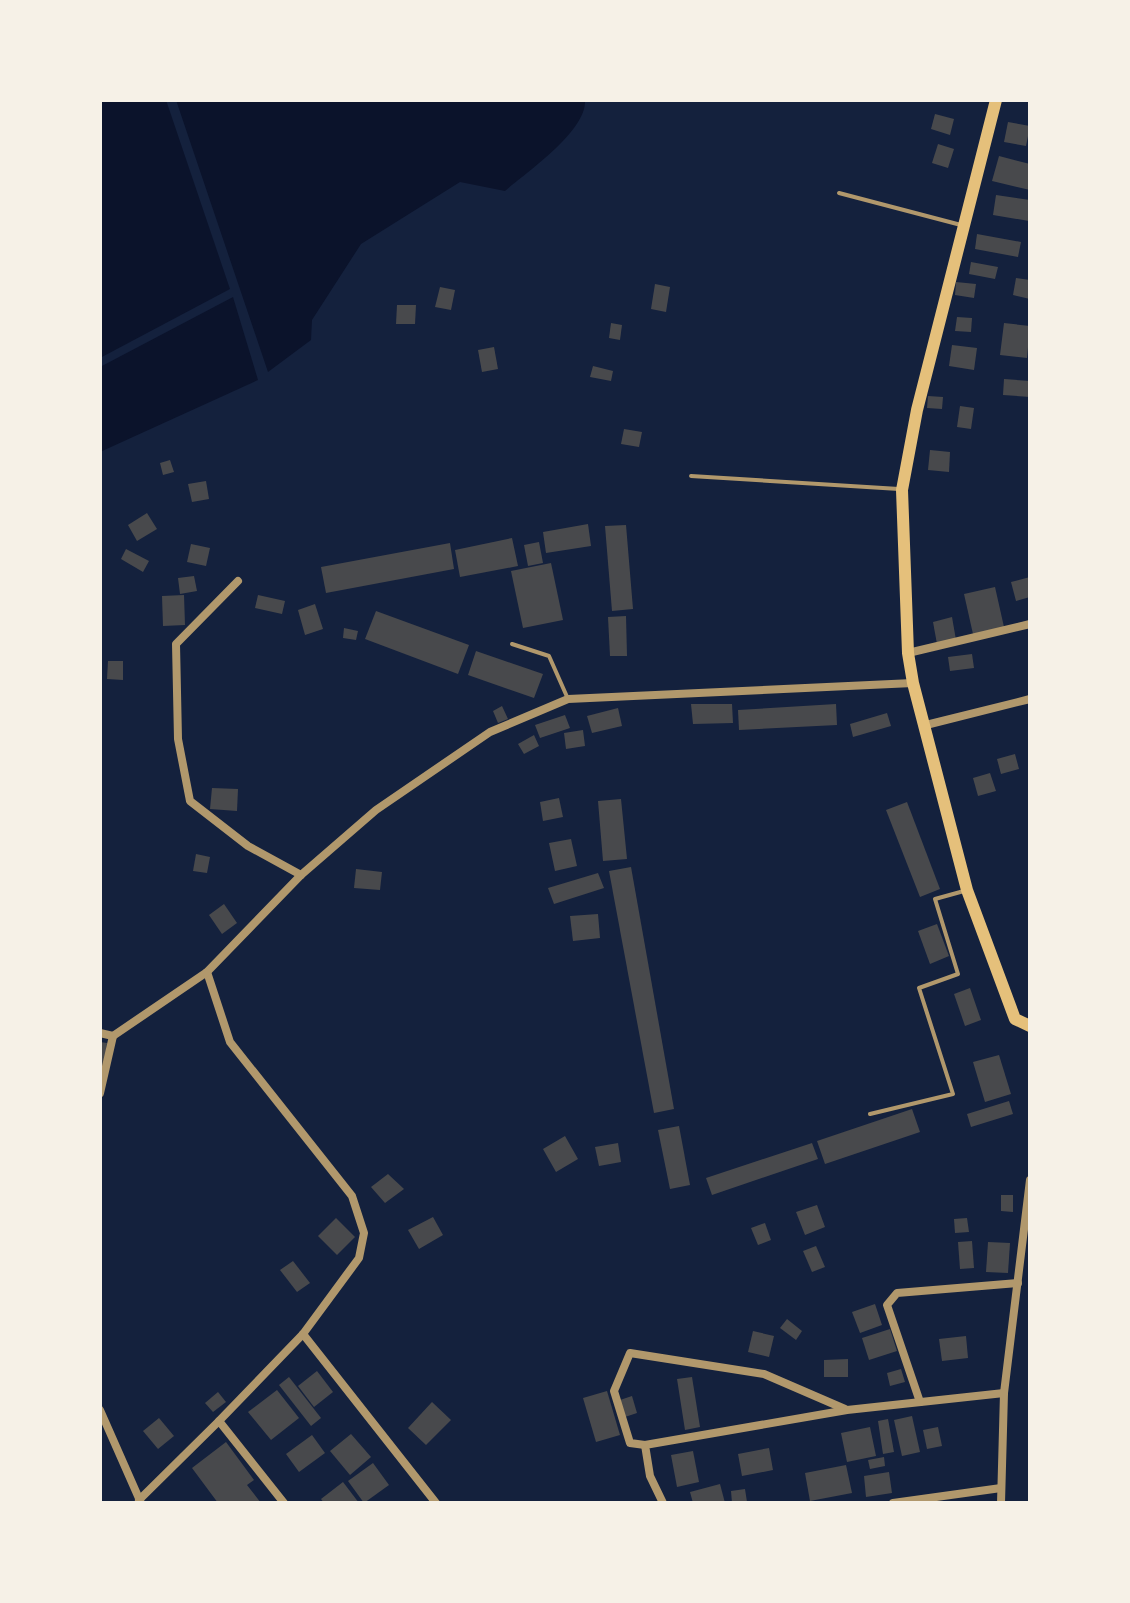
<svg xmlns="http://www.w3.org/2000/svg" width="1130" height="1603" font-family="Inter,sans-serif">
	<rect width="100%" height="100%" fill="#14213d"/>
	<g fill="#0b132b">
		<polygon points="100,100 166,100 230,289 100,358"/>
		<path d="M176 100H585C587 131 527 172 505 191L460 182 361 244 312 320 311 340 268 372Z"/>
		<polygon points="233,297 258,380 100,452 100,367"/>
	</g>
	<g fill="#48494c">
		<polygon points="935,114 954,119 950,135 931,129"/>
		<polygon points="1008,122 1030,126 1026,146 1004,142"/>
		<polygon points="938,144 954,149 948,168 932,163"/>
		<polygon points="999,156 1030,164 1030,190 992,181"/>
		<polygon points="996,195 1030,200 1029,221 993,215"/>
		<polygon points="977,234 1021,242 1018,257 975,249"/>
		<polygon points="971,262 998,267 995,279 969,274"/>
		<polygon points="1016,278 1030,280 1030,299 1013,295"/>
		<polygon points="956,282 976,284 974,298 955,295"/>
		<polygon points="655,284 670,287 666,312 651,309"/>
		<polygon points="440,287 455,290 451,310 435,307"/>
		<polygon points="397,305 416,305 415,324 396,324"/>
		<polygon points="957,317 972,318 971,332 955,331"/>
		<polygon points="611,323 622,325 620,340 609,338"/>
		<polygon points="1004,323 1030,326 1027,358 1000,355"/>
		<polygon points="952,345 977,348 974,370 949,366"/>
		<polygon points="494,347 498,369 482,372 478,350"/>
		<polygon points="593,366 613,371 611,381 590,377"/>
		<polygon points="1004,379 1030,381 1030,397 1003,395"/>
		<polygon points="928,396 943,397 942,409 927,408"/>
		<polygon points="960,406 974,408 971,429 957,427"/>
		<polygon points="624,429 642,432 639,447 621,444"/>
		<polygon points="930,450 950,452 949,472 928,470"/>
		<polygon points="170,460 174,472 163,475 160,463"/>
		<polygon points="206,481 209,499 192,502 188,484"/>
		<polygon points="147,513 157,529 137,541 128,525"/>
		<polygon points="588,524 591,546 546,553 543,532"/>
		<polygon points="626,525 633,609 612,611 605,526"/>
		<polygon points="512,538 518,566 460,577 455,550"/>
		<polygon points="539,542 543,563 528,566 524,545"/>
		<polygon points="450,543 454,569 326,593 321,567"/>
		<polygon points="191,544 210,548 206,566 187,562"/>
		<polygon points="126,549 149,561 143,572 121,559"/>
		<polygon points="551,563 563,620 523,628 511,571"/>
		<polygon points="194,576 197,591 180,594 178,578"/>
		<polygon points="1030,577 1030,597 1016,601 1011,582"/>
		<polygon points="995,587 1004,627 973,634 964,594"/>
		<polygon points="184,595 185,625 163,626 162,596"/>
		<polygon points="258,595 285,601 282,614 255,608"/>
		<polygon points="315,604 323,629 305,635 298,610"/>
		<polygon points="376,611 469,645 458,674 365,639"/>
		<polygon points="626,616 627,656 610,656 608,617"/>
		<polygon points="952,617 956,640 937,644 933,622"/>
		<polygon points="344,628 358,631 356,640 343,638"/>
		<polygon points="476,651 543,674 534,698 468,675"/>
		<polygon points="972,654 974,668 950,671 948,657"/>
		<polygon points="108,661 123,661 123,680 107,679"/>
		<polygon points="691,704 732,704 733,723 693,724"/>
		<polygon points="836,704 837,725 739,730 738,710"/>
		<polygon points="502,706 508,719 498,723 493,711"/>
		<polygon points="618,708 622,726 592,733 587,716"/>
		<polygon points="887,713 891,726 853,737 850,724"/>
		<polygon points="565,715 570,728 540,738 535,725"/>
		<polygon points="583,730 585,746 566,749 564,733"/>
		<polygon points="534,735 539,746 524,754 518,744"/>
		<polygon points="1015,754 1019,769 1001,774 997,759"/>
		<polygon points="990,773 996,791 978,796 973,778"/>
		<polygon points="212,788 238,789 237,811 210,809"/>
		<polygon points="559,798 563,817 543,821 540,802"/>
		<polygon points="621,799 627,859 603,861 598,801"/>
		<polygon points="907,802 940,889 920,897 886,810"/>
		<polygon points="571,839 577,866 555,871 549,843"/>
		<polygon points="196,854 210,857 207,873 193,871"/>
		<polygon points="631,867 674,1109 654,1113 609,871"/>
		<polygon points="356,869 382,872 380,890 354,888"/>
		<polygon points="598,873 604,888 554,904 548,888"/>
		<polygon points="224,904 237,923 222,934 209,915"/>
		<polygon points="598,914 600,938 573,941 570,916"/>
		<polygon points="937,924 949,956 930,964 918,931"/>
		<polygon points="970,988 981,1020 965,1026 954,994"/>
		<polygon points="100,1042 107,1043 104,1068 100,1067"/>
		<polygon points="999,1055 1011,1094 985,1102 973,1062"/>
		<polygon points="1009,1101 1013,1114 971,1127 967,1114"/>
		<polygon points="912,1109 920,1132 825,1164 817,1141"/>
		<polygon points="679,1126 690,1185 670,1189 658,1130"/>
		<polygon points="565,1136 578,1159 556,1172 543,1149"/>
		<polygon points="618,1143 621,1162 599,1166 595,1147"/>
		<polygon points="812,1143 818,1159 712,1195 706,1178"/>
		<polygon points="388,1174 404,1189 385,1203 371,1187"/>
		<polygon points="1001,1195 1013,1195 1013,1212 1001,1211"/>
		<polygon points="817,1205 825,1227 805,1235 796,1212"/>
		<polygon points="433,1217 443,1235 419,1249 408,1230"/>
		<polygon points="336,1218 355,1237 337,1255 318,1236"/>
		<polygon points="967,1218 969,1232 955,1233 954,1219"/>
		<polygon points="765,1223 771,1240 758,1245 751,1228"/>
		<polygon points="972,1241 974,1268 960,1269 958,1242"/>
		<polygon points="988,1242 1010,1243 1008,1273 986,1272"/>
		<polygon points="816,1246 825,1267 812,1272 803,1251"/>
		<polygon points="293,1261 310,1283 297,1292 280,1270"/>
		<polygon points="875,1304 882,1325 860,1333 852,1312"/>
		<polygon points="787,1319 802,1331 796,1340 780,1328"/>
		<polygon points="890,1329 897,1351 869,1360 862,1338"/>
		<polygon points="753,1331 774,1336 769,1357 748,1352"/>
		<polygon points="966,1336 968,1358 942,1361 939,1339"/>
		<polygon points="848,1359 848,1377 824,1377 824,1360"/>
		<polygon points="901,1369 905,1382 890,1386 887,1373"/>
		<polygon points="317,1371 333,1392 314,1407 298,1386"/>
		<polygon points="289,1377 321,1418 311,1426 279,1385"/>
		<polygon points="692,1377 700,1427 685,1430 677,1379"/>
		<polygon points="277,1390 299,1418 271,1440 248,1412"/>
		<polygon points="607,1391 620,1435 596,1442 583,1398"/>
		<polygon points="218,1392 226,1402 213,1412 205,1403"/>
		<polygon points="632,1396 637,1413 625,1417 620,1400"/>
		<polygon points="432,1402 451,1420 426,1445 408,1428"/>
		<polygon points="912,1416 920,1452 902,1456 894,1420"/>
		<polygon points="159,1418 174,1436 158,1449 143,1431"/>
		<polygon points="888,1419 894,1452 883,1454 878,1421"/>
		<polygon points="870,1427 876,1456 847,1462 841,1433"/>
		<polygon points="938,1427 942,1446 927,1449 923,1430"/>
		<polygon points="351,1434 371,1457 350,1475 330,1451"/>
		<polygon points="312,1435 325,1453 299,1472 286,1454"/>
		<polygon points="226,1442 254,1480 247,1485 261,1503 218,1503 192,1468"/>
		<polygon points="769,1448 773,1470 742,1476 738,1454"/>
		<polygon points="693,1451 699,1482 677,1487 671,1455"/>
		<polygon points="884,1457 885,1466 870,1469 868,1460"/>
		<polygon points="373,1463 389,1485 364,1503 348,1481"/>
		<polygon points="846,1465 852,1493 810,1501 805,1473"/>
		<polygon points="889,1472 892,1493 866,1497 864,1476"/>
		<polygon points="343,1482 359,1503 324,1503 321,1499"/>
		<polygon points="720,1484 725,1503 693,1503 690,1492"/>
		<polygon points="745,1489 747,1502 732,1503 731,1491"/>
	</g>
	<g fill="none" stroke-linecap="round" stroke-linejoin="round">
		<g stroke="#b1986c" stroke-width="4">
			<polyline points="839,193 961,225"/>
			<polyline points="691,476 899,489"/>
			<polyline points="512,644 549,656 568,699"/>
			<polyline points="870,1114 953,1094 919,988 958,974 935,899 964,891"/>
		</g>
		<g stroke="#b1986c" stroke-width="8">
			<polyline points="238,581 176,644 178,739 190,801 248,846 301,875"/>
			<polyline points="908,653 1030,624"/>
			<polyline points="926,725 1030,699"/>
			<polyline points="207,972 230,1042 352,1196 364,1233 359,1258 303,1334 219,1421 284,1503"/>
			<polyline points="100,1033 113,1036"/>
			<polyline points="100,1093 113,1036 207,972 301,875 376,810 490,732 568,699 913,683"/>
			<polyline points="303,1334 436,1503"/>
			<polyline points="920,1402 887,1305 897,1293 1018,1283"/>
			<polyline points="100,1410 141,1503"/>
			<polyline points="645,1445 630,1443 614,1391 630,1353 764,1374 845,1409"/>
			<polyline points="139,1500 219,1421"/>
			<polyline points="663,1503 650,1476 645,1445 847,1410 1004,1393"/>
			<polyline points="893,1503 1001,1488"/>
			<polyline points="1001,1503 1004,1393 1030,1180"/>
		</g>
		<polyline stroke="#e5c07b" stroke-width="12" points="996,100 917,410 902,490 908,653 913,683 967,890 1015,1019 1030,1026"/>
	</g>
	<rect width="1130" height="1603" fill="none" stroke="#f6f1e7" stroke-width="204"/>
</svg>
